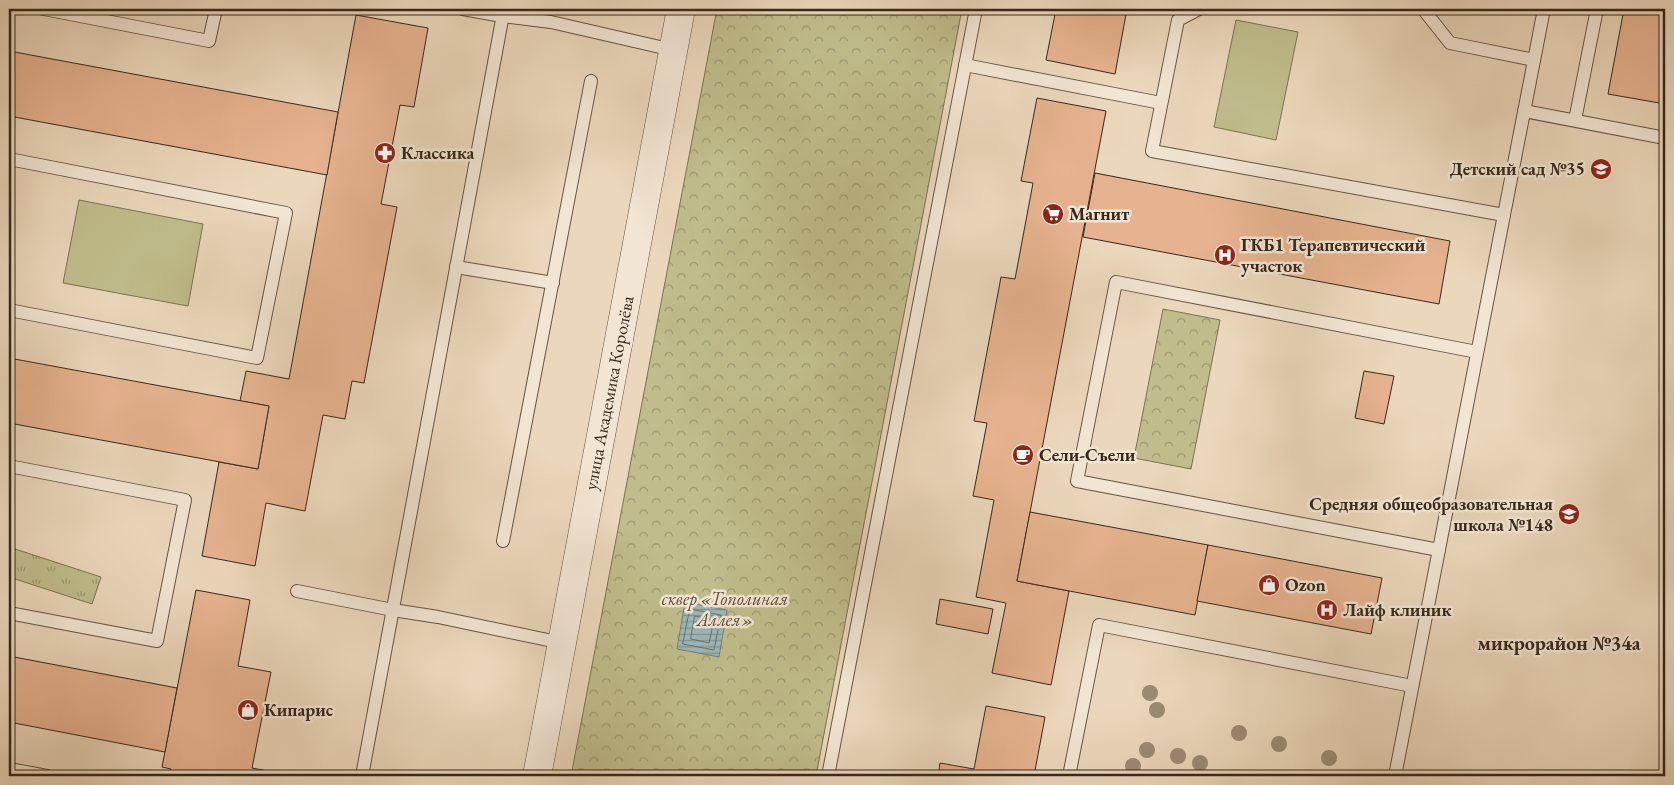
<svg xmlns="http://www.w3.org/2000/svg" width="1674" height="785" font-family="'EB Garamond',serif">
	<defs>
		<pattern id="grass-tufts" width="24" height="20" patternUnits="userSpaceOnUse" patternTransform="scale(1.25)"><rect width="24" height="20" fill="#c0bc8b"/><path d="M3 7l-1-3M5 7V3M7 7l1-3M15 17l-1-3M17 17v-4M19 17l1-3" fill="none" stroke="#9d9971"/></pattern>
		<pattern id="park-crowns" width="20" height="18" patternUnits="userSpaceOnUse" patternTransform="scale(1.25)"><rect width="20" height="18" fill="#c0bc8b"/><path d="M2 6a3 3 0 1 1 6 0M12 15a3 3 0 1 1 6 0" fill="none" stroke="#9d9971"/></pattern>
		<pattern id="water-rules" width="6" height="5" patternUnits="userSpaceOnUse" patternTransform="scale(1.25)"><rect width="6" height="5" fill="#9cb7ba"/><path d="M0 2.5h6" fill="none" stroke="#809596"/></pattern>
	</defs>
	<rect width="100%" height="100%" fill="#ebd7bb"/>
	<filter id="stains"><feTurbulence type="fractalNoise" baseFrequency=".004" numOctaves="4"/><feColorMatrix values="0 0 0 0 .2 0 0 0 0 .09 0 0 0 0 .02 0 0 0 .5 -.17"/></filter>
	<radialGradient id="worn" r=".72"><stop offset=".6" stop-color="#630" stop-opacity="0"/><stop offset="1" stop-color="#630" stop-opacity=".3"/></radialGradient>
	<polygon fill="url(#grass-tufts)" stroke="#7c7254" points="15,549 101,577 92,604 9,577 9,566"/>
	<g fill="url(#park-crowns)" stroke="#7c7254">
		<polygon points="717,9 962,9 816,776 571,776"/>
		<polygon points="1163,309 1220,320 1191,469 1134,458"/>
	</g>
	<g fill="#c0bc8b" stroke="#7c7254">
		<polygon points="1236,20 1298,32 1276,140 1214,127"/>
		<polygon points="79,200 203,224 188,306 63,283"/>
	</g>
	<polygon fill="url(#water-rules)" stroke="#747e7b" points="685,602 727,610 719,657 677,649"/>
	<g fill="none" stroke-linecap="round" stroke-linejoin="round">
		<g stroke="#6a706b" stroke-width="1">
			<polygon points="690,609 721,615 714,650 683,644"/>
			<polygon points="695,616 714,620 709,643 691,639"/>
		</g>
	</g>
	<g fill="#e6b28f" stroke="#38281c">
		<polygon points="1056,9 1127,9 1115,74 1046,60"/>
		<polygon points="1485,9 1511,9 1510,14"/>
		<polygon points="1624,9 1665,9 1665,104 1608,94"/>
		<polygon points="356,15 428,28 414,107 400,105 381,204 397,207 364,383 352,381 345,419 323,415 305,511 266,503 255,566 202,556 219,462 258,469 269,406 240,401 246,371 289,379"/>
		<polygon points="9,51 338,112 327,175 9,116"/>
		<polygon points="1037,98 1106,111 1017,581 1069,591 1051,685 992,673 1006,603 976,597 994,500 973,496 987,423 974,421 1001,277 1015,279 1033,183 1021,181"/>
		<polygon points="1095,173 1450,241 1439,304 1083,237"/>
		<polygon points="9,358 269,406 258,469 9,423"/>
		<polygon points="1364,371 1394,376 1384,424 1355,418"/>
		<polygon points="1030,512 1208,545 1195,615 1017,581"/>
		<polygon points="1208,545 1382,578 1371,634 1197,601"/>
		<polygon points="196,590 250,600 238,666 271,672 252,768 273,772 272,776 170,776 171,769 162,767"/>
		<polygon points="940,599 993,609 988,634 936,624"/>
		<polygon points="9,656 177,688 165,752 9,722"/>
		<polygon points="986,706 1045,717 1034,776 938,776 940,763 974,769"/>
	</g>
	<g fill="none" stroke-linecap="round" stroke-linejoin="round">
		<g stroke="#655444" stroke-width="14">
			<g id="service">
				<polyline points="44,9 209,41 216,9"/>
				<polyline points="463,9 502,16 551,22 673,50"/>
				<polyline points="1199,9 1178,20 1152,151 1504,215"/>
				<polyline points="1423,9 1450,43 1534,60"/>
				<polyline points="965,65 1161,103"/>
				<polyline points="1524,111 1665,138"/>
				<polyline points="1575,120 1597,9"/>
				<polyline points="9,159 286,213 257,358 9,310"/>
				<polyline points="456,267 553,283"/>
				<polyline points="9,466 185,500 157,641 9,613"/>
				<polyline points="503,541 591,81"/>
				<polyline points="1439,550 1077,481 1116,282 1477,352"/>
				<polyline points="297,591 393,610 438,617 562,643"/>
				<polyline points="9,769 47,776"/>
				<polyline points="362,776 504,9"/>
				<polyline points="828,776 976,9"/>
				<polyline points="1069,776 1099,625 1412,686"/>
				<polyline points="1395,776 1544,9"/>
			</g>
		</g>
		<g stroke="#655444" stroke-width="29">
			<polyline id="tertiary" points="537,776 681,9"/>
		</g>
		<use href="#service" stroke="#f2e5d3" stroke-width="12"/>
		<use href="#tertiary" stroke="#f2e5d3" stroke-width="28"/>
	</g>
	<g fill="#9b8b73">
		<circle cx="1150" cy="693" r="8"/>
		<circle cx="1157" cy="710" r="8"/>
		<circle cx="1239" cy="733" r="8"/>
		<circle cx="1279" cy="744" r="8"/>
		<circle cx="1147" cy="750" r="8"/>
		<circle cx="1178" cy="756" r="8"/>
		<circle cx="1329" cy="758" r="8"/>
		<circle cx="1200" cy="763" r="8"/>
		<circle cx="1133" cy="766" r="8"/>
	</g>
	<defs>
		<g id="pharmacy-disc" transform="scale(1.125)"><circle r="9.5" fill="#8f2418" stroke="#f2e5d3"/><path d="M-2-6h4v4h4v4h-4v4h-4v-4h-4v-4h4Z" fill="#fff"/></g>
		<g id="school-disc" transform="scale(1.125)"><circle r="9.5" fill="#8f2418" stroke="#f2e5d3"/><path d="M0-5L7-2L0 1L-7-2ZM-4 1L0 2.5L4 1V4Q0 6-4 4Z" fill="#fff"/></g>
		<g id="supermarket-disc" transform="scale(1.125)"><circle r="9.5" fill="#8f2418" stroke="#f2e5d3"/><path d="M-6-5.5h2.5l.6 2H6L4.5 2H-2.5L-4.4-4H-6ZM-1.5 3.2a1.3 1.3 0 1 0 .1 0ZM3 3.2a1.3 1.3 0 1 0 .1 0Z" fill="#fff"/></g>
		<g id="hospital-disc" transform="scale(1.125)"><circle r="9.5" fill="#8f2418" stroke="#f2e5d3"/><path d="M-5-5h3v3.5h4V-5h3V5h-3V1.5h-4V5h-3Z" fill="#fff"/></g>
		<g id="cafe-disc" transform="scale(1.125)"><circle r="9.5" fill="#8f2418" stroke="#f2e5d3"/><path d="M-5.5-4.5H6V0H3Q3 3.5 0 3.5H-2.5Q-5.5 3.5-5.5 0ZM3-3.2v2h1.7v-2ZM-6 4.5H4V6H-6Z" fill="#fff"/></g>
		<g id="shop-disc" transform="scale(1.125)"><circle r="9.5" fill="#8f2418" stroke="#f2e5d3"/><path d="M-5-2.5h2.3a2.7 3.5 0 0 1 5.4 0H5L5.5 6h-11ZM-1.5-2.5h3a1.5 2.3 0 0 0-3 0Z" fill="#fff"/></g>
	</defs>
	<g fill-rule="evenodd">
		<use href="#pharmacy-disc" x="385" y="153"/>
		<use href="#school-disc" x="1601" y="169"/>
		<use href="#supermarket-disc" x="1053" y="214"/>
		<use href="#hospital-disc" x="1225" y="255"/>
		<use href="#cafe-disc" x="1023" y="455"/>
		<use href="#school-disc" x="1569" y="514"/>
		<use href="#shop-disc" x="1269" y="585"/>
		<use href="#hospital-disc" x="1327" y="610"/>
		<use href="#shop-disc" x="248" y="710"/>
	</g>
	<g text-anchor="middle" stroke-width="5" stroke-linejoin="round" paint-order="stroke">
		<g font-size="18" font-weight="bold" fill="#38281c" stroke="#f2e5d3" text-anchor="start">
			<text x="401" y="159">Классика</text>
			<text x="1585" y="175" text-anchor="end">Детский сад №35</text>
			<text x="1069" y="220">Магнит</text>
			<text x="1241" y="251">ГКБ1 Терапевтический<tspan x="1241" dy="21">участок</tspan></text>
			<text x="1039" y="461">Сели-Съели</text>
			<text x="1553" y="510" text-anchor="end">Средняя общеобразовательная<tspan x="1553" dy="21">школа №148</tspan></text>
			<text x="1285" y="591">Ozon</text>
			<text x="1343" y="616">Лайф клиник</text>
			<text x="264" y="716">Кипарис</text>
		</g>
		<g font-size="18" fill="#38281c" stroke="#f2e5d3">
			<text transform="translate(609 393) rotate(-79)" y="6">улица Академика Королёва</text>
		</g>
		<g font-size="18" font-style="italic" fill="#5a4d38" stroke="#f2e5d3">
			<text x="725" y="605">сквер «Тополиная<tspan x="725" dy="21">Аллея»</tspan></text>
		</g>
		<g font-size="20" font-weight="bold" fill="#38281c" stroke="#f2e5d3">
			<text x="1559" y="650">микрорайон №34а</text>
		</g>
	</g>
	<rect width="1674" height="785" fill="none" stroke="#ebd7bb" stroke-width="30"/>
	<rect x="10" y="10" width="1654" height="765" fill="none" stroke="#38281c" stroke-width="2.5"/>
	<rect x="15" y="15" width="1644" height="755" fill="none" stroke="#38281c"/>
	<rect width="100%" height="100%" filter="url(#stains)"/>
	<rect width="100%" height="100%" fill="url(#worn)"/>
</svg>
